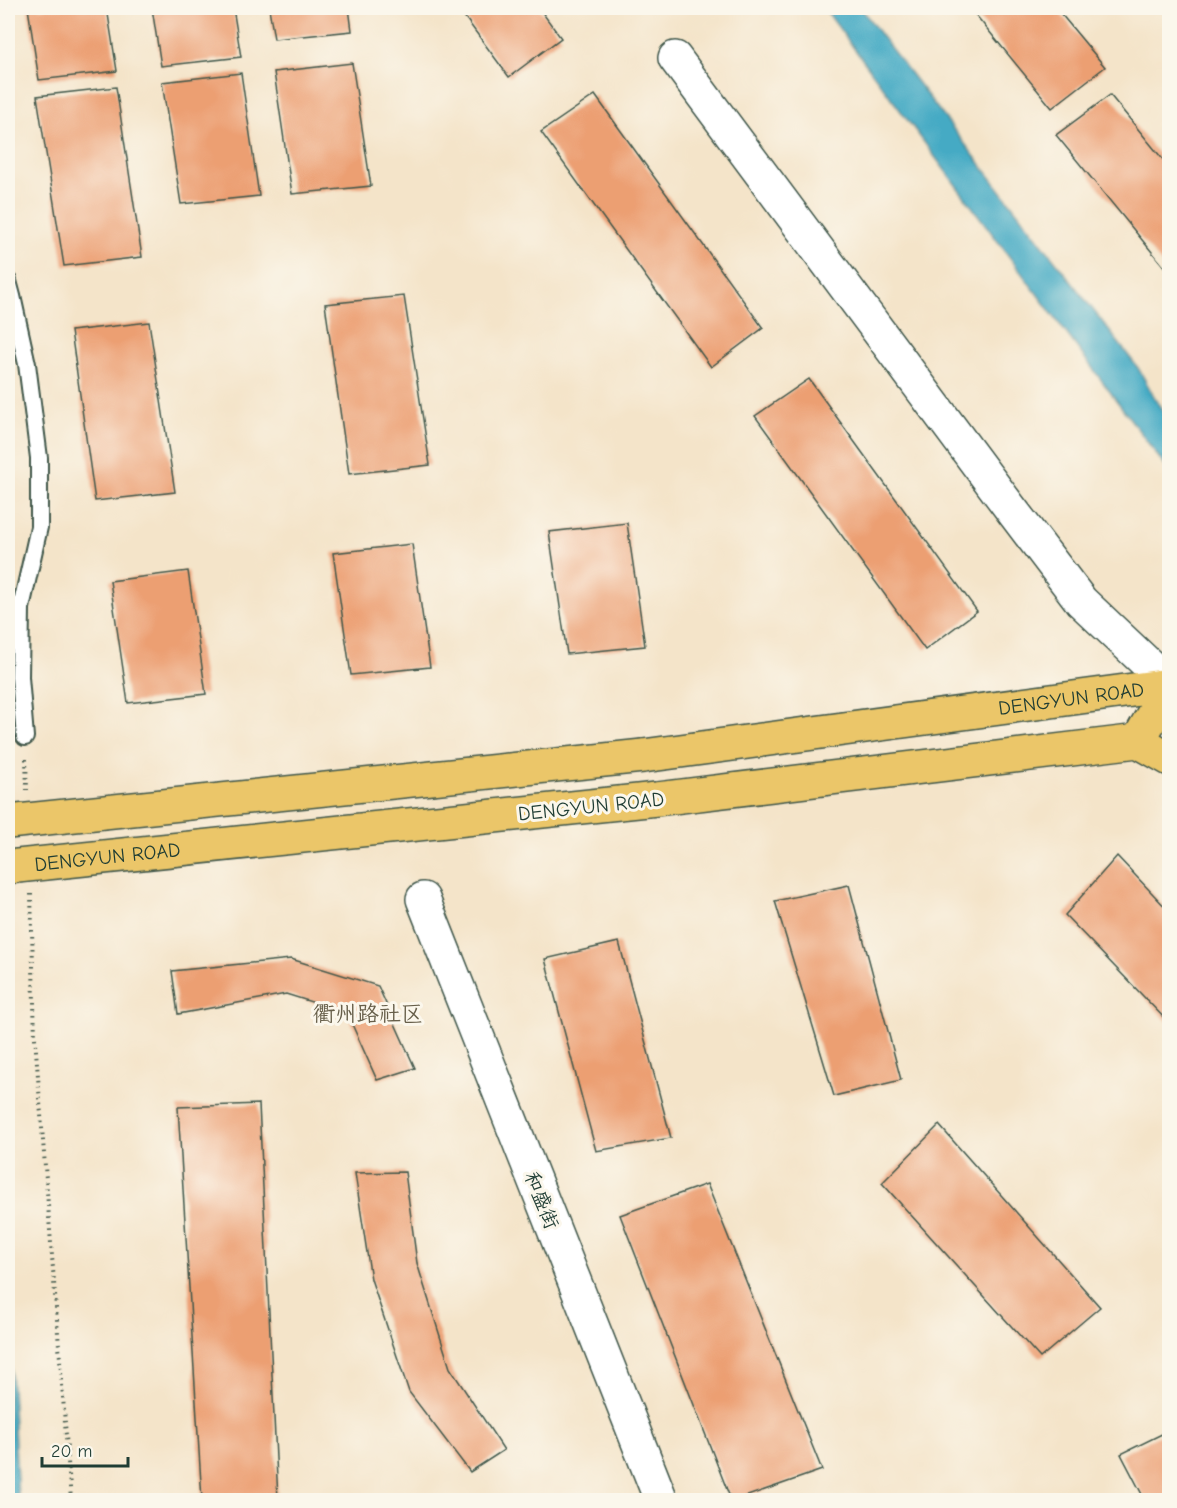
<svg xmlns="http://www.w3.org/2000/svg" width="1177" height="1508" font-family="'Comic Neue','LXGW WenKai TC',sans-serif">
	<rect width="100%" height="100%" fill="#fbf7ec"/>
	<filter id="ink" filterUnits="userSpaceOnUse"><feTurbulence type="fractalNoise" baseFrequency=".0167" numOctaves="2"/><feDisplacementMap in="SourceGraphic" scale="12" xChannelSelector="R" yChannelSelector="G"/><feConvolveMatrix kernelMatrix="1 2 1 2 8 2 1 2 1" color-interpolation-filters="sRGB"/></filter>
	<filter id="wash" filterUnits="userSpaceOnUse"><feTurbulence type="fractalNoise" baseFrequency=".008" numOctaves="4" result="noise"/><feDisplacementMap in="SourceGraphic" scale="24" xChannelSelector="R" yChannelSelector="G"/><feGaussianBlur stdDeviation="1.35" result="paint"/><feColorMatrix in="noise" values="0 0 0 0 0 0 0 0 0 0 0 0 0 0 0 0 0 1.4 0 .05"/><feComposite in="paint" operator="in"/></filter>
	<g filter="url(#wash)">
		<rect width="100%" height="100%" fill="#f4e4c9"/>
		<g fill="#44aac4" stroke="#32747c" stroke-width="1.5">
			<polygon points="824,8 861,8 880,34 1138,368 1169,423 1169,471"/>
			<polygon points="8,1353 11,1371 18,1500 8,1500"/>
		</g>
		<g id="blocks">
			<g fill="#ec9f72">
				<polygon points="28,8 107,8 117,71 39,80"/>
				<polygon points="152,8 233,8 241,57 161,66"/>
				<polygon points="269,8 349,8 352,31 274,39"/>
				<polygon points="458,8 539,8 561,38 509,77"/>
				<polygon points="970,8 1056,8 1105,67 1052,108"/>
				<polygon points="352,63 371,186 292,194 274,72"/>
				<polygon points="241,73 259,196 181,204 162,82"/>
				<polygon points="116,87 142,257 64,266 37,96"/>
				<polygon points="595,95 763,328 711,367 541,132"/>
				<polygon points="1110,95 1170,168 1170,274 1056,135"/>
				<polygon points="404,296 430,465 349,474 325,304"/>
				<polygon points="149,322 175,492 95,501 71,331"/>
				<polygon points="809,379 977,611 925,650 755,416"/>
				<polygon points="627,523 645,646 567,654 549,532"/>
				<polygon points="412,544 430,667 351,675 333,553"/>
				<polygon points="188,571 206,694 128,703 110,581"/>
				<polygon points="1117,856 1170,912 1170,1024 1065,915"/>
				<polygon points="849,885 901,1080 834,1096 775,901"/>
				<polygon points="619,942 671,1138 596,1151 545,959"/>
				<polygon points="291,959 378,986 415,1068 377,1080 347,1013 286,994 178,1014 172,971"/>
				<polygon points="259,1104 278,1500 202,1500 178,1107"/>
				<polygon points="939,1125 1100,1307 1040,1358 882,1183"/>
				<polygon points="405,1172 417,1263 450,1368 504,1450 470,1472 409,1392 371,1279 355,1173"/>
				<polygon points="707,1184 822,1470 736,1500 731,1500 620,1215"/>
				<polygon points="1170,1430 1170,1500 1145,1500 1121,1454"/>
			</g>
		</g>
	</g>
	<g filter="url(#ink)">
		<use href="#blocks" fill-opacity="0" stroke="#3f564a" stroke-width="1.5"/>
		<g fill="none" stroke-linecap="round" stroke-linejoin="round">
			<g stroke="#3f564a" stroke-width="20">
				<polyline id="service" points="8,281 12,296 27,364 39,458 39,527 21,608 20,677 25,737"/>
			</g>
			<g stroke="#3f564a" stroke-width="36">
				<g id="minor">
					<polyline points="675,58 1011,509 1081,601 1170,685"/>
					<polyline points="423,899 661,1500"/>
				</g>
			</g>
			<g stroke="#3f564a" stroke-width="36">
				<g id="primary">
					<polyline points="1138,741 1170,685"/>
					<path id="s1" d="M643 756 1170 685"/>
					<polyline points="657,799 1138,741 1170,759"/>
				</g>
			</g>
			<g stroke="#3f564a" stroke-width="4" stroke-dasharray="1.5 4.5" stroke-linecap="butt">
				<polyline points="26,759 27,790"/>
				<polyline points="31,894 35,1038 71,1500"/>
			</g>
			<use href="#service" stroke="#fff" stroke-width="16"/>
			<use href="#minor" stroke="#fff" stroke-width="33"/>
			<use href="#primary" stroke="#ebc669" stroke-width="33"/>
			<g stroke="#3f564a" stroke-width="36" stroke-linecap="butt">
				<g id="primary-bridge">
					<polyline points="8,822 643,756"/>
					<path id="s2" d="M8 867 657 799"/>
				</g>
			</g>
			<use href="#primary-bridge" stroke="#ebc669" stroke-width="33"/>
		</g>
	</g>
	<g text-anchor="middle" stroke-width="6" stroke-linejoin="round" paint-order="stroke">
		<g font-size="20" fill="#1f3d34" stroke="#fbf7ec">
			<text dy="7" stroke="none"><textPath href="#s1" startOffset="432">DENGYUN ROAD</textPath></text>
			<text transform="translate(591 806) rotate(-6)" y="7">DENGYUN ROAD</text>
			<text dy="7" stroke="none"><textPath href="#s2" startOffset="100">DENGYUN ROAD</textPath></text>
			<text transform="translate(542 1200) rotate(68)" y="7">和盛街</text>
		</g>
		<g font-size="22" fill="#675f4a" stroke="#fbf7ec">
			<text x="368" y="1021">衢州路社区</text>
		</g>
	</g>
	<rect width="1177" height="1508" fill="none" stroke="#fbf7ec" stroke-width="30"/>
	<path d="M42 1457v9h86v-9" fill="none" stroke="#1f3d34" stroke-width="3"/>
	<text x="51" y="1457" font-size="18" fill="#1f3d34" stroke="#fbf7ec" stroke-width="4.5" paint-order="stroke">20 m</text>
</svg>
